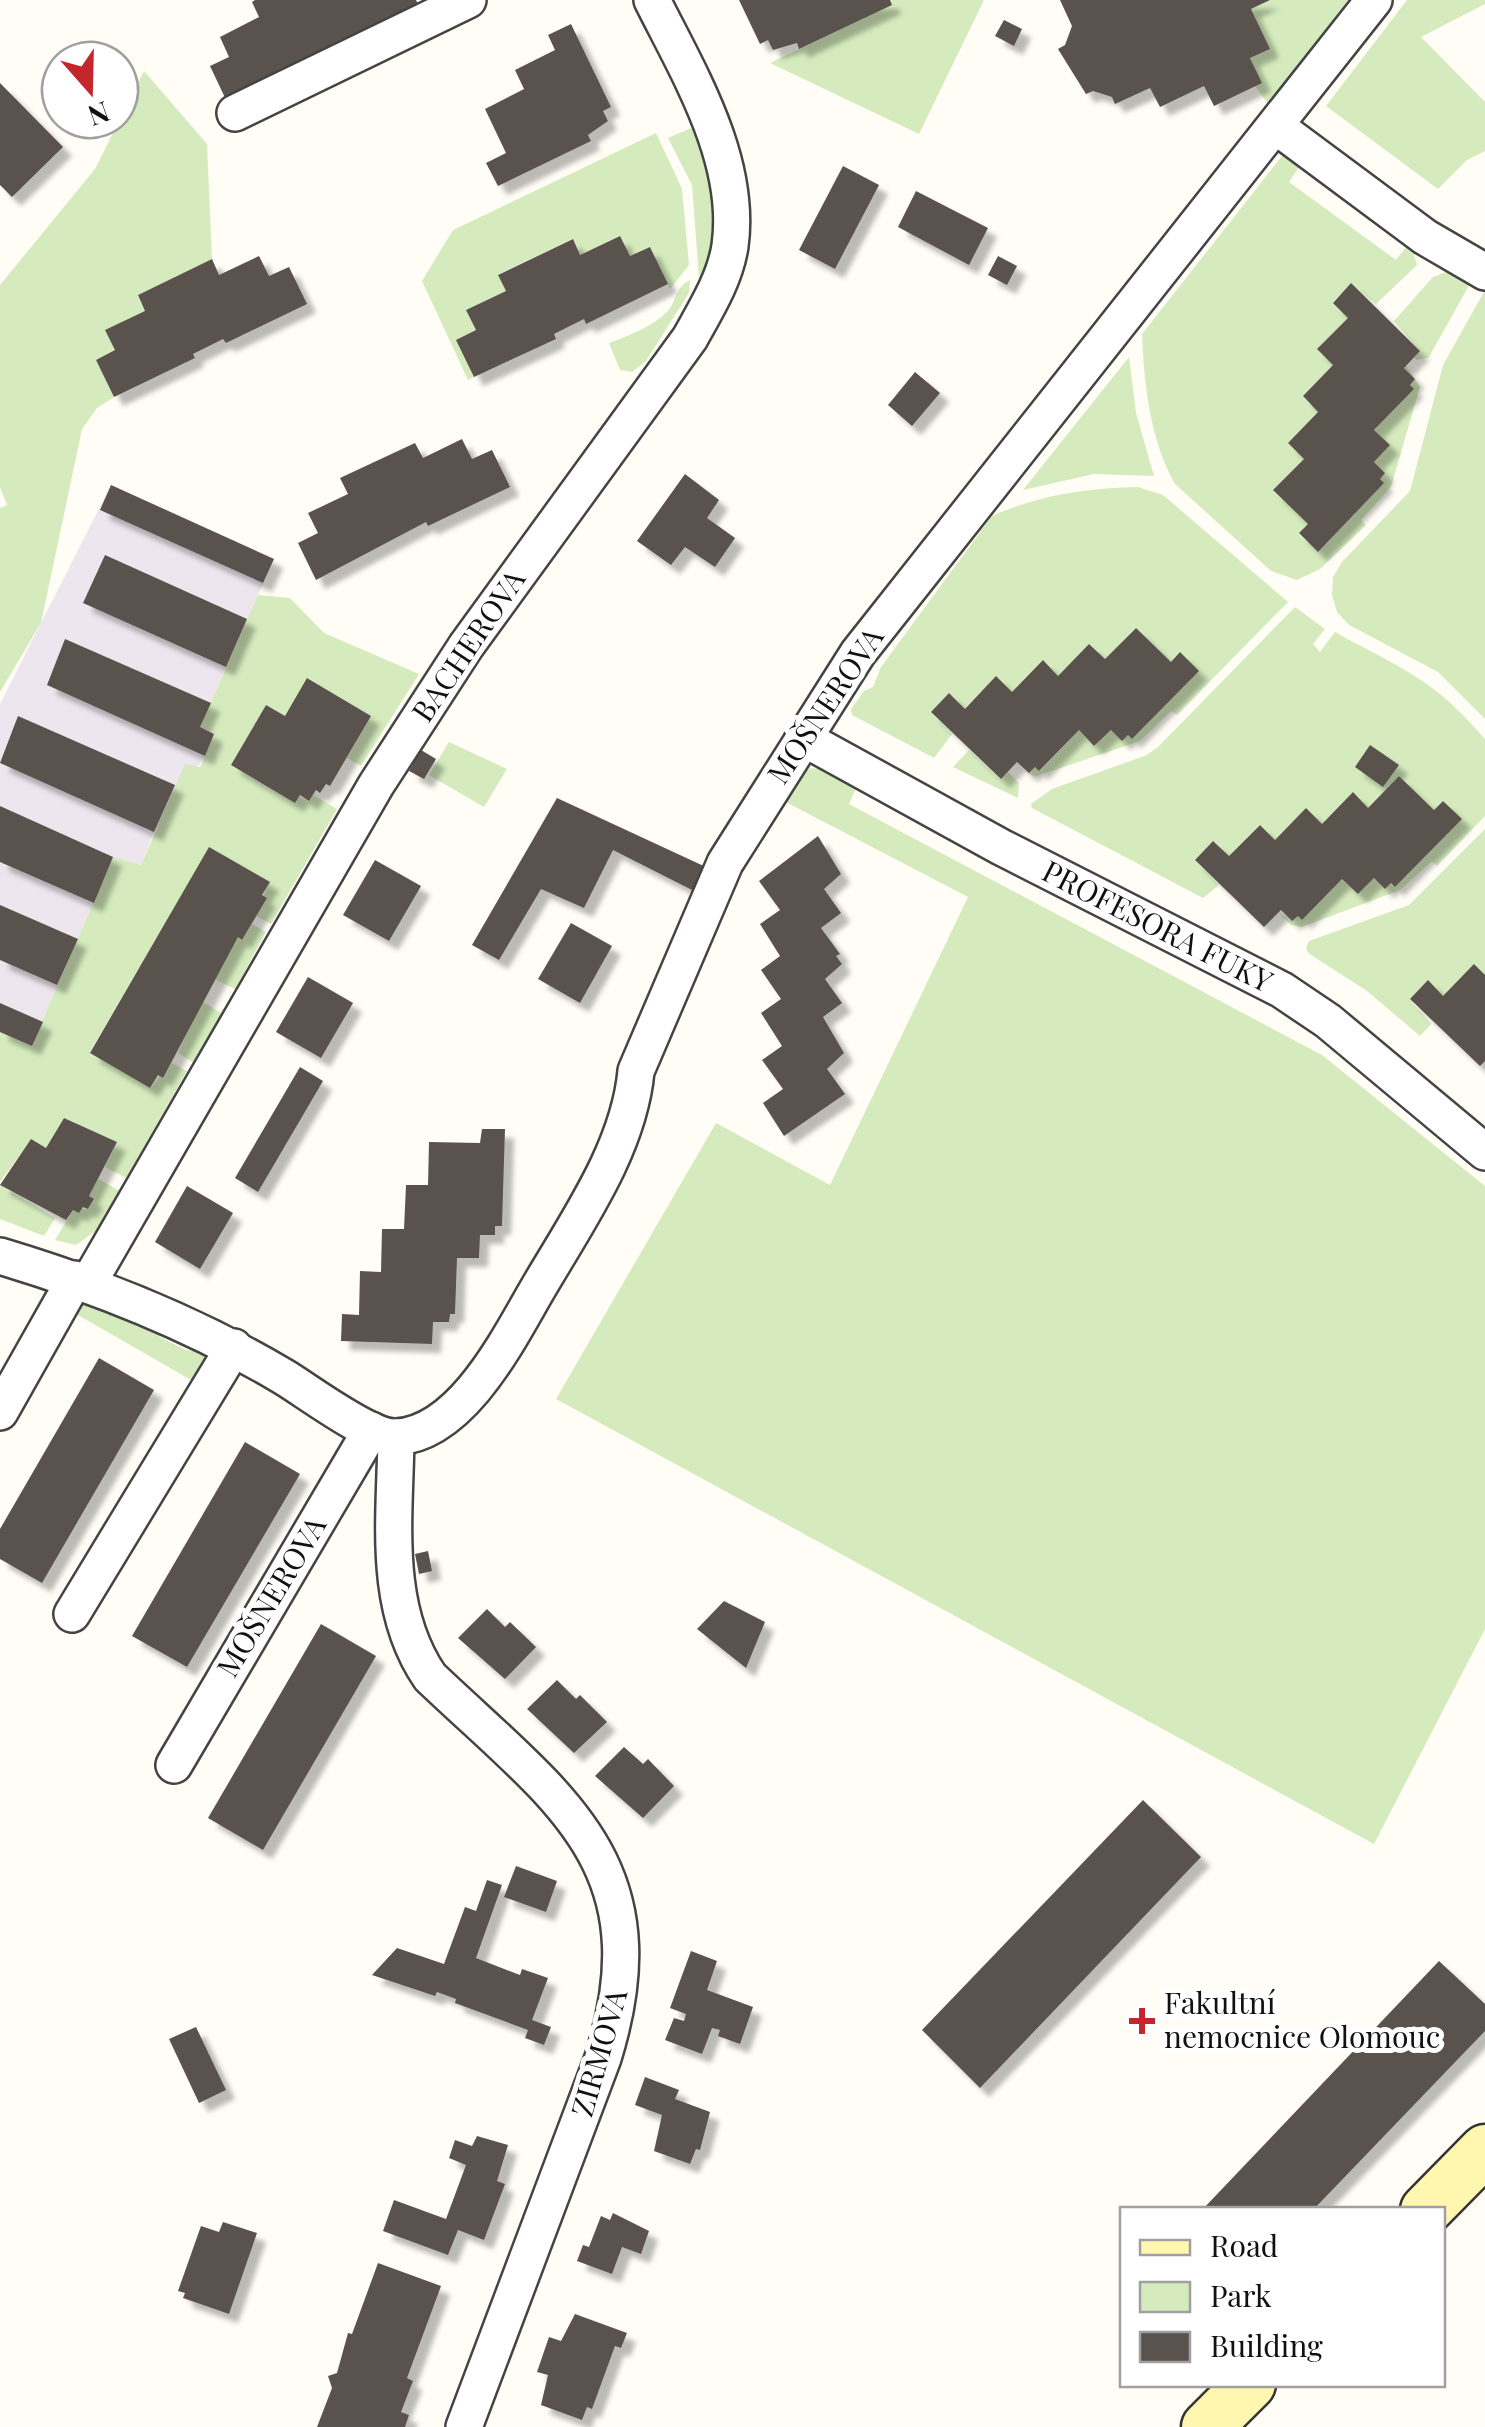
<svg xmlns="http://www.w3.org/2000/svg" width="1485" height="2427" font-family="'Playfair Display',serif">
	<defs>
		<filter id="shadow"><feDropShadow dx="9" dy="9" stdDeviation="2.5" flood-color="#0004"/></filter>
	</defs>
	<rect width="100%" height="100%" fill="#fffdf5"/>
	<polygon fill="#eee6ef" points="111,485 274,559 200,727 214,734 205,756 154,832 141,865 113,857 32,1046 0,1031 0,704"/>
	<g fill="#d5ebbd">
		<polygon points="890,0 984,0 919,134 770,63 891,5"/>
		<polygon points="1270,0 1356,0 1269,105 1255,86 1261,83 1250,58 1269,49 1251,9"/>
		<polygon points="1407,0 1485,0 1485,4 1421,37 1485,102 1485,151 1467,160 1438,189 1326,106"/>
		<polygon points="144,71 207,144 212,259 138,295 145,311 115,350 96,360 114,397 97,408 82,429 41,623 0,692 0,508 7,505 0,487 0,285 95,169"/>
		<path d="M698 125C718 189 721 225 700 290L692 185 668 138Z"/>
		<polygon points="656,133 682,189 689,265 670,289 650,247 630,256 619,236 580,255 572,239 499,274 506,291 466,310 476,330 457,340 474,377 468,380 422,281 453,230"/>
		<path d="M1282 156 1301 164 1289 182 1396 260 1410 242 1417 265 1376 304 1351 284 1333 302 1348 318 1333 365 1303 396 1318 412 1288 443 1304 459 1273 490 1308 524 1299 534 1317 551 1385 473 1374 462 1390 445 1374 430 1413 390 1410 385 1415 379 1404 368 1406 365 1420 387 1391 487 1361 520 1366 525 1320 569 1297 580 1271 571 1175 484C1150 440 1144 384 1142 334Z"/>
		<polygon points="1449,271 1472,280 1429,357 1417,360 1414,358 1420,351 1394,321 1433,277"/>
		<path d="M690 280 689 293 646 361 632 372 620 370 609 343C628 336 652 327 667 312 677 301 675 287 690 280Z"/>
		<polygon points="1485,290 1485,719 1438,672 1349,625 1337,612 1332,595 1333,577 1342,562 1410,491 1443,365"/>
		<polygon points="1129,357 1136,413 1154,476 1094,474 1023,490"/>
		<path d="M1138 487 1163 495 1288 602 1177 715 1171 711 1140 741 1034 777 1015 764 1029 773 1035 767 1040 771 1079 730 1094 746 1111 730 1122 740 1128 735 1133 738 1198 671 1180 653 1171 662 1135 628 1105 659 1089 644 1058 676 1043 660 1012 692 996 677 965 709 949 693 931 712 952 734 934 758 852 715 851 709 864 691 873 687 881 667 992 516C1039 495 1087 488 1138 487Z"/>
		<polygon points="258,595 290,598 324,633 419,674 361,766 347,758 371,716 308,678 285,716 266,705 231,765 309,801 313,795 337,809 271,924 256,916 269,882 209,848 90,1052 150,1088 172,1063 187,1071 126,1178 105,1167 117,1142 64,1118 46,1148 31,1140 0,1182 0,1031 32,1045 113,857 141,865 185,764 200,767 214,734 200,727"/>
		<path d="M1295 607 1325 629 1313 644 1320 652 1335 632C1402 669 1433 678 1485 739V816L1437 866 1432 861 1400 890 1302 927 1291 925 1279 913 1292 921 1342 879 1358 894 1374 878 1385 889 1391 883 1395 887 1461 819 1443 801 1434 810 1399 776 1368 808 1352 793 1322 824 1306 809 1275 840 1259 825 1229 856 1213 841 1195 860 1219 885 1203 898 1032 808 1031 804 1052 789 1147 755 1158 747Z"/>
		<polygon points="449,742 507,769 484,807 429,775"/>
		<polygon points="969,750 1000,779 1008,772 1019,783 1018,798 953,767"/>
		<polygon points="822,768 858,784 849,804 1322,1055 1485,1186 1485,1629 1374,1844 556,1399 716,1123 830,1185 968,897 778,798 805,769"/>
		<polygon points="1485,829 1485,975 1443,996 1428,981 1410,999 1431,1024 1420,1036 1367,991 1308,953 1306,947 1309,941 1409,905"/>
		<polygon points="252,924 266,932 235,989 214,979 238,937 242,940"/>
		<polygon points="201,1001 223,1014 193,1062 178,1053"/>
		<polygon points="98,1179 120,1191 97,1230 76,1245 55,1240 73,1210 89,1209 94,1199 89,1196"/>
		<polygon points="0,1185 55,1218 44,1236 0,1219"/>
		<polygon points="84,1300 147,1324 160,1337 186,1350 203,1352 206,1366 198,1384 71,1311"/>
	</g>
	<g fill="#5a524d" filter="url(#shadow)">
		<polygon points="255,0 416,0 421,10 228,104 210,66 229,57 220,37 259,17 252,2"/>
		<polygon points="739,0 890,0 892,5 799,49 797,43 773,50 768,40 760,44"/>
		<polygon points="1060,0 1270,0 1251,9 1270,49 1250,58 1262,83 1214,106 1204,86 1160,107 1150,88 1115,104 1112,97 1093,91 1086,94 1058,49 1065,45 1072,26"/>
		<polygon points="1004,20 1022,29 1014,46 995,36"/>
		<polygon points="571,24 611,107 603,111 608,121 588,135 591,141 498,186 486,163 506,153 485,109 524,89 515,70 555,50 548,35"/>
		<polygon points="0,83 63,147 12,197 0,185"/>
		<polygon points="843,166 879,185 835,269 799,250"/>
		<polygon points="916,191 988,228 969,265 898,227"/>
		<polygon points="620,236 630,256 650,247 668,284 586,324 584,319 554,334 556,339 474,377 456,340 476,330 466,310 506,291 498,275 573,239 580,255"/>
		<polygon points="259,256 269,276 289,267 307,304 226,343 223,339 193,354 195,358 114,397 96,360 115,350 105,330 145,311 138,295 212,259 219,275"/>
		<polygon points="998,256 1017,266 1007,285 988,275"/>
		<polygon points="1351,283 1420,351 1404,368 1415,379 1410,385 1414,389 1374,430 1390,445 1374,462 1385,473 1380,479 1384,483 1318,552 1299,533 1308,524 1273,490 1304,459 1288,443 1318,412 1303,396 1333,365 1317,349 1348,318 1333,303"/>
		<polygon points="915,372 940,393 912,426 888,405"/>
		<polygon points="462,439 472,459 492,450 510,487 428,526 426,522 316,580 298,543 318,533 308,513 348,494 340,478 415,443 423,458"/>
		<polygon points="685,474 719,500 707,518 735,538 715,567 685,547 671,565 637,541"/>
		<polygon points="111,485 274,559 263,583 100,510"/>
		<polygon points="105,555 247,619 226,667 83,603"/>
		<polygon points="1136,628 1171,662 1180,652 1199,671 1132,739 1128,735 1122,741 1111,730 1094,746 1079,730 1039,771 1035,767 1029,773 1017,762 1001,779 931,712 949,693 965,709 996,676 1012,692 1043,660 1058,676 1089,644 1105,659"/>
		<polygon points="65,639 211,703 200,727 214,734 205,756 47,685"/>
		<polygon points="307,678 371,716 330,786 326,784 320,793 316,790 309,801 300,795 295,803 231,765 266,705 285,716"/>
		<polygon points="18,716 175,785 154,832 0,763"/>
		<polygon points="1370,745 1399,765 1383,787 1355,767"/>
		<polygon points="421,750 436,759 424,779 409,771"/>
		<polygon points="1399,776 1434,810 1443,801 1462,819 1395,887 1391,883 1385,889 1374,878 1358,894 1342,879 1302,920 1298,916 1292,921 1281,910 1264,927 1195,860 1213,841 1229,856 1260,825 1275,840 1306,808 1322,824 1353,792 1368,808"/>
		<polygon points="557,798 708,868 696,892 613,850 584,908 541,889 499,960 472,945"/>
		<polygon points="0,806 113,857 94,903 0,862"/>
		<polygon points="818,836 841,874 824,889 841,913 821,928 840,954 836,956 842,964 825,979 842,1003 823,1017 844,1053 827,1069 845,1094 784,1136 763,1103 783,1089 762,1060 782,1046 761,1013 781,999 761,970 780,956 760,924 780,910 759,881"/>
		<polygon points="209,847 270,882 262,895 267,898 242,940 238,937 163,1078 158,1075 150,1088 90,1053"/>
		<polygon points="375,860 421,886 389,941 343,915"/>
		<polygon points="0,905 78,939 57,985 0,960"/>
		<polygon points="571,923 612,946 580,1003 538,979"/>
		<polygon points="1474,964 1485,975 1485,1061 1480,1066 1410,999 1428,980 1443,996"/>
		<polygon points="308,977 353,1003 321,1058 276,1032"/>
		<polygon points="0,1003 43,1022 32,1046 0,1032"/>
		<polygon points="300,1067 323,1081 258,1192 235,1178"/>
		<polygon points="64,1118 117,1142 89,1196 94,1199 88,1209 83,1207 79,1213 73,1210 66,1220 0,1185 31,1139 46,1148"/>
		<polygon points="482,1129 505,1129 502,1226 495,1226 495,1235 480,1235 479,1258 457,1258 455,1314 450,1314 449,1322 433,1322 432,1344 341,1341 342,1314 359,1315 360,1271 381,1272 382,1229 404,1229 406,1185 428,1185 429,1142 480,1143"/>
		<polygon points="187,1186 233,1213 200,1269 155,1242"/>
		<polygon points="99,1358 154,1390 42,1583 0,1559 0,1529"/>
		<polygon points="245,1442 300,1474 187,1667 132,1636"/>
		<polygon points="428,1551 432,1571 419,1574 415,1554"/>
		<polygon points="724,1601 765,1622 746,1668 697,1629"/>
		<polygon points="487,1609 505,1627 510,1622 536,1647 505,1679 458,1638"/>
		<polygon points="321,1624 376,1656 263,1850 208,1818"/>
		<polygon points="557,1680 576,1699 580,1695 607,1722 574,1753 527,1709"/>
		<polygon points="624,1747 643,1764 648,1759 674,1786 643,1818 595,1776"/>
		<polygon points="1143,1800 1201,1857 980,2088 922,2030"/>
		<polygon points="516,1866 557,1881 546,1912 504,1897"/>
		<polygon points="487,1880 502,1885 476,1958 520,1975 522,1969 548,1978 532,2020 551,2027 544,2045 525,2038 528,2030 455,2003 456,1999 437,1992 435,1996 372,1975 397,1948 444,1964 465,1907 476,1911"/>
		<polygon points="691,1951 717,1961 707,1990 753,2007 740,2044 718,2036 720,2030 712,2028 702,2054 665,2040 674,2018 684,2021 686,2014 670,2008"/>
		<polygon points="1439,1961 1485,2004 1485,2031 1313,2210 1202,2210"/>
		<polygon points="196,2027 226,2090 199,2103 169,2039"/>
		<polygon points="645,2077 679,2090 675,2099 710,2112 700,2150 696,2149 690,2164 654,2151 662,2115 635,2105"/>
		<polygon points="477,2136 508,2145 497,2181 505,2184 484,2240 458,2230 448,2255 383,2231 394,2200 446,2219 466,2165 449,2158 455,2140 472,2146"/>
		<polygon points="613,2213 649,2231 641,2254 622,2247 612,2274 577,2261 583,2245 589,2247 601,2216 610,2220"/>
		<polygon points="223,2222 257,2233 229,2314 183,2298 185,2293 178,2291 201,2226 219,2232"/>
		<polygon points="378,2263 441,2286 407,2378 413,2381 401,2412 409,2415 405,2427 317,2427 332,2388 328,2376 337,2373 348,2333 352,2334"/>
		<polygon points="575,2314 627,2333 621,2348 615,2346 592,2409 587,2407 582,2420 541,2405 548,2375 537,2372 549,2337 561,2341"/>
	</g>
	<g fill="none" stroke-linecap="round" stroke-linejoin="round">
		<g stroke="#444" stroke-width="40">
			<g id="street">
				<polyline points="235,113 468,0"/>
				<polyline points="1277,127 1425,237 1485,272"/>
				<polyline points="803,738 1001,847 1282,990 1328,1021 1485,1152"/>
				<path d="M0 1256C100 1286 195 1324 284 1377 309 1392 370 1439 397 1437 462 1433 508 1340 537 1290 576 1223 629 1149 636 1071L725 863 858 653 1374 0"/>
				<path d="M89 1282 376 785 466 646 690 338C706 309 725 279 730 246 742 160 689 74 652 0"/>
				<polyline points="0,1412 75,1279"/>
				<path d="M396 1437C395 1518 382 1607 430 1677 558 1799 664 1862 603 2058L464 2427"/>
				<polyline points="72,1614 234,1347"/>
				<polyline points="174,1765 371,1430"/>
			</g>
		</g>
		<g stroke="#333" stroke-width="55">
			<g id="secondary">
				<polyline points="1426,2210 1485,2150"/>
				<polyline points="1207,2427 1250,2384"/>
			</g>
		</g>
		<use href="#street" stroke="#fff" stroke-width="35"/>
		<use href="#secondary" stroke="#fff6b0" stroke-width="50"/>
	</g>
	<path fill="#c4262e" stroke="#fff" stroke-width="4" d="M1137 2006h10v10h10v10h-10v10h-10v-10h-10v-10h10z"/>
	<g text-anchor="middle" stroke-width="10" stroke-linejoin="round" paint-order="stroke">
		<g font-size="30" fill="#111" stroke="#fff">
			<text transform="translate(469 646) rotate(-56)" y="10">BACHEROVA</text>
			<text transform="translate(826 706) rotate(-56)" y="10">MOŠNEROVA</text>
			<text transform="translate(1157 927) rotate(27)" y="10">PROFESORA FUKY</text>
			<text transform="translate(272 1597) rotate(-59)" y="10">MOŠNEROVA</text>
			<text transform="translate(600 2053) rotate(-74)" y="10">ZIRMOVA</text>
		</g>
		<g font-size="30" fill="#111" stroke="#fff" text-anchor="start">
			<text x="1164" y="2014">Fakultní<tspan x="1164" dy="34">nemocnice Olomouc</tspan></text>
		</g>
	</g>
	<rect x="1120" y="2207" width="325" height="180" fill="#ffffff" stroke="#a0a0a0" stroke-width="2.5"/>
	<rect x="1140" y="2240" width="50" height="15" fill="#fff6b0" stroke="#a0a0a0" stroke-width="2.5"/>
	<text x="1210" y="2257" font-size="30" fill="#111111">Road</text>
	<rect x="1140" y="2282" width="50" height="30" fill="#d5ebbd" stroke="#a0a0a0" stroke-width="2.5"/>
	<text x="1210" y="2307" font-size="30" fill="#111111">Park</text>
	<rect x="1140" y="2332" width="50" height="30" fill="#5a524d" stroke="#a0a0a0" stroke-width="2.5"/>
	<text x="1210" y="2357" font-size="30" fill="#111111">Building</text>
	<g transform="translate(90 90) rotate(160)"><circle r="48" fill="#ffffff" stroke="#a0a0a0" stroke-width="2.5"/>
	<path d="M0-8L18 38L0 25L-18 38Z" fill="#c4262e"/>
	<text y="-15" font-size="28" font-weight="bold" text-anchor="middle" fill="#111111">N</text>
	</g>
</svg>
